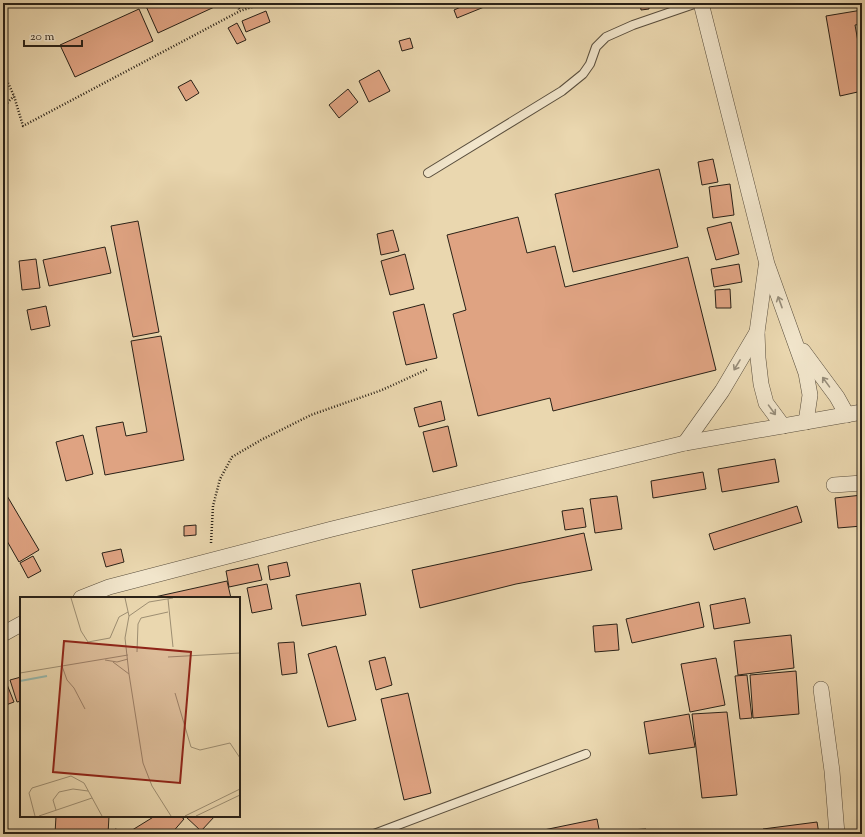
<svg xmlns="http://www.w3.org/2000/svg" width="865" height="837" font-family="'Sorts Mill Goudy',serif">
	<rect width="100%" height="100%" fill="#ead7af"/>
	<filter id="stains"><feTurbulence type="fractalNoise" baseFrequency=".005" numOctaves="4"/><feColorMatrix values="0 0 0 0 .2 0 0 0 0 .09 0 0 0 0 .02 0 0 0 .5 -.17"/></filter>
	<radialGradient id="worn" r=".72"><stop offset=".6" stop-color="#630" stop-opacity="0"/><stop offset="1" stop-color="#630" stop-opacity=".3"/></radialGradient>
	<g fill="#dfa382" stroke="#292117">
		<polygon points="148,3 223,3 158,33 145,4"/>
		<polygon points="470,3 488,3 489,5 457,18 454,10"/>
		<polygon points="640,3 649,3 649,9 641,10"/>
		<polygon points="139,9 153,41 75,77 60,45"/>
		<polygon points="862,10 862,24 855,25 862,64 862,91 840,96 826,16"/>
		<polygon points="266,11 270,22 246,32 242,21"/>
		<polygon points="237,23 246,40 237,44 228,28"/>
		<polygon points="410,38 413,48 402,51 399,41"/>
		<polygon points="379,70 390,91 369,102 359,81"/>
		<polygon points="191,80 199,93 186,101 178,87"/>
		<polygon points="348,89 358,102 339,118 329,105"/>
		<polygon points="713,159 718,182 702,185 698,162"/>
		<polygon points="659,169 678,247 573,272 555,194"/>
		<polygon points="730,184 734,215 713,218 709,187"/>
		<polygon points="518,217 527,253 555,246 565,287 688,257 716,370 553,411 550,398 478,416 453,314 466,310 447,235"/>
		<polygon points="138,221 159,332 133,337 111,226"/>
		<polygon points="731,222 739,254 716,260 707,228"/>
		<polygon points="393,230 399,251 381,255 377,234"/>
		<polygon points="105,247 111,273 49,286 43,260"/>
		<polygon points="405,254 414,289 390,295 381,261"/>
		<polygon points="36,259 40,288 22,290 19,261"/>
		<polygon points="739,264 742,282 714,287 711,269"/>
		<polygon points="730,289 731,308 716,308 715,290"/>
		<polygon points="424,304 437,358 406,365 393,312"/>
		<polygon points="46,306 50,326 31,330 27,310"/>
		<polygon points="161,336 184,460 105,475 96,427 123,422 126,436 147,432 131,341"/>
		<polygon points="441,401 445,420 419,427 414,408"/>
		<polygon points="448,426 457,466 433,472 423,432"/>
		<polygon points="83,435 93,474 66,481 56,442"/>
		<polygon points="775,459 779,482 722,492 718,469"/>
		<polygon points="703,472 706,489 653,498 651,481"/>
		<polygon points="3,489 39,550 19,562 3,534"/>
		<polygon points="862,495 862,526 838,528 835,498"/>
		<polygon points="617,496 622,529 595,533 590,499"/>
		<polygon points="797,506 802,522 714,550 709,534"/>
		<polygon points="583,508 586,527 565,530 562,511"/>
		<polygon points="196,525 196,535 184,536 184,526"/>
		<polygon points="584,533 592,570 516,584 420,608 412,570"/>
		<polygon points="121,549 124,562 106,567 102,553"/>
		<polygon points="33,556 41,571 28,578 20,563"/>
		<polygon points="287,562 290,576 270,580 268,566"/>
		<polygon points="258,564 262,580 229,587 226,571"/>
		<polygon points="227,581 231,598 150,598"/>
		<polygon points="360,583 366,615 302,626 296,595"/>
		<polygon points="267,584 272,609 252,613 247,588"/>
		<polygon points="745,598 750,623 714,629 710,605"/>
		<polygon points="699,602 704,627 632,643 626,619"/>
		<polygon points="617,624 619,650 595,652 593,626"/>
		<polygon points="791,635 794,668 738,675 734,641"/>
		<polygon points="294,642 297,673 282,675 278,643"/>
		<polygon points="336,646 356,720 328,727 308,654"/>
		<polygon points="385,657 392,685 376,690 369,661"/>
		<polygon points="716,658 725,705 690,712 681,664"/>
		<polygon points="796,671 799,714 753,718 750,675"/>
		<polygon points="747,675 752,718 740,719 735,676"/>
		<polygon points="21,677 21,701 17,702 10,680"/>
		<polygon points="6,682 14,702 3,706 3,683"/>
		<polygon points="408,693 431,793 404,800 381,699"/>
		<polygon points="727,712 737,795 702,798 692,714"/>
		<polygon points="689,714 695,747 649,754 644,722"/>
		<polygon points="56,816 109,816 108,834 55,834"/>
		<polygon points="155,816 180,816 184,819 171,834 114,834 115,829 129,832"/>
		<polygon points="185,816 215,816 201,831"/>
		<polygon points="597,819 600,834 534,834 534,832"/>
		<polygon points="817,822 819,834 763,834 763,829"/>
		<polygon points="646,829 647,834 630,834 630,830"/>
		<polygon points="737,831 737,834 707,834"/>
	</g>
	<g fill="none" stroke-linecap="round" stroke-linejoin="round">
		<g stroke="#594e3d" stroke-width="10">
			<g id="lane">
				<polyline points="428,173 562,91 583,74 590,64 596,47 606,37 633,25 697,3"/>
				<polyline points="374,834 586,754"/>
			</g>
		</g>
		<g stroke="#594e3d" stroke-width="16">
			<g id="street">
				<polyline points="701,3 767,264 806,373 810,395 806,422"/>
				<polyline points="766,267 757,332 758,358 761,384 766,403 783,426"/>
				<polyline points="803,351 837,397 847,415"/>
				<polyline points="685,443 722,391 757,332"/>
				<polyline points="834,485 862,483"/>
				<polyline points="81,598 109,587 332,529 685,443 862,412"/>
				<polyline points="3,634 21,624"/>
				<polyline points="821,689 832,771 837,834"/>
			</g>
		</g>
		<g stroke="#292117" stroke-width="2.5" stroke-dasharray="1 2" stroke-linecap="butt">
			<polyline points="236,3 240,11"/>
			<polyline points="3,72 14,96 23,126 240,11 264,3"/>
			<polyline points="3,107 14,96"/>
			<polyline points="211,543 213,506 220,479 232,457 261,440 311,415 382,390 428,369"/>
		</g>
		<use href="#lane" stroke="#f1e5cb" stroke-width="8"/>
		<use href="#street" stroke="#f1e5cb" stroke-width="15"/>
	</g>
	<defs><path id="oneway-shaft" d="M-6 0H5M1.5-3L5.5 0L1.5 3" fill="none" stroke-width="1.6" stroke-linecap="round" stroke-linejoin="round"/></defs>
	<g stroke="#978d7a">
		<use href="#oneway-shaft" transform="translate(780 302) rotate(-110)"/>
		<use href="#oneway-shaft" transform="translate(737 365) rotate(121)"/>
		<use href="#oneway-shaft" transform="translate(826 382) rotate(-126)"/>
		<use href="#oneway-shaft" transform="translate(772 410) rotate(54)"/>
	</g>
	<g transform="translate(20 597)">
		<rect width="220" height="220" fill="#ead7af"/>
		<path fill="none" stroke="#98b9ae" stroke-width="2" d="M0 84 27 79"/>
		<path fill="none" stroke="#9d8e72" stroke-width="1" d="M51 1 61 34 68 45 90 41 99 20 108 15M105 1 109 19 105 41 109 77 123 166 132 189 151 219M148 2 153 50M109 19 129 5 153 1M117 55 118 27 121 21 148 15M148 60 220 56M85 63 97 65 108 62M93 65 109 77M42 69 47 83 54 91 65 112M0 76 108 58M155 96 171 150 180 153 210 146 220 161M36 213 33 203 39 195 53 192 68 194M15 219 9 196 12 191 51 179 64 186 82 219M19 219 72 201M165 219 220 192M176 219 220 198"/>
		<path fill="#8f2418" fill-opacity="0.15" stroke="#8f2418" stroke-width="2" d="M44 44 171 55 160 186 33 175Z"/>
		<rect width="220" height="220" fill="none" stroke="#292117" stroke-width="2"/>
	</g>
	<rect width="865" height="837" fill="none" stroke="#ead7af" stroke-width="16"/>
	<rect x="4" y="4" width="857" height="829" fill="none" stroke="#292117" stroke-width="2"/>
	<rect x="8" y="8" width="849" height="821" fill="none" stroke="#292117"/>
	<path d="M24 40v6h58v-6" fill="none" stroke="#292117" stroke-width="2"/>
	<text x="30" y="40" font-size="12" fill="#292117" stroke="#f1e5cb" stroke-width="3" paint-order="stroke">20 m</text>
	<rect width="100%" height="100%" filter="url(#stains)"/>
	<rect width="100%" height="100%" fill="url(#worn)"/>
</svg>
